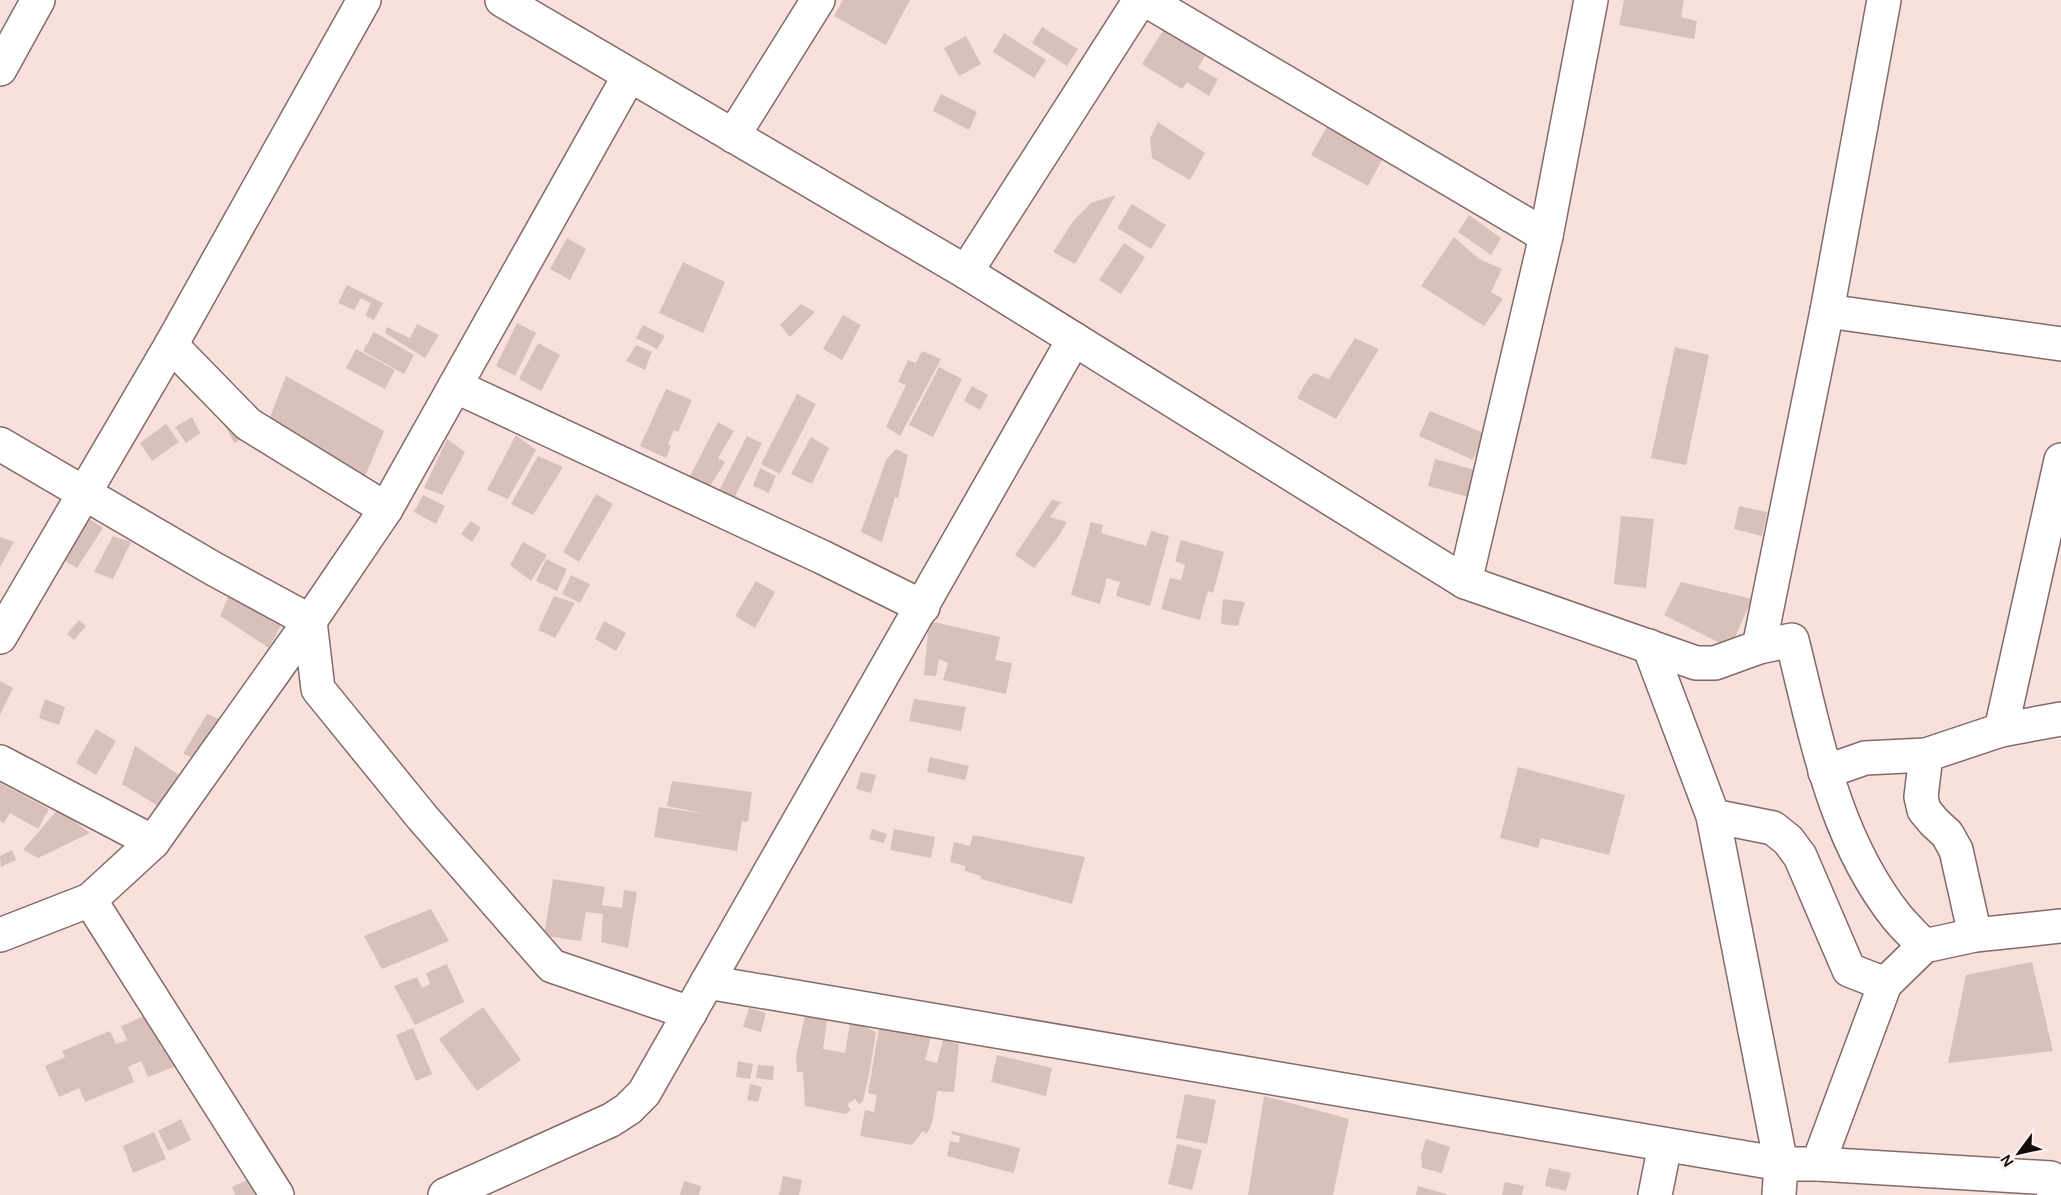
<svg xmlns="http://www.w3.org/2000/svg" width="2061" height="1195" font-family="Karla,sans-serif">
	<rect width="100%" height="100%" fill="#fae0dc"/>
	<g fill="#d9c0bb">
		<polygon points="843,0 910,0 886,45 834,16"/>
		<polygon points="1624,0 1684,0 1681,17 1697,21 1694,39 1619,25"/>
		<polygon points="1042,27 1078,49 1067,66 1032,43"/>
		<polygon points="1164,29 1205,56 1198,68 1218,79 1209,96 1187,82 1182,89 1142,64"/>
		<polygon points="1004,33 1046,60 1034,78 993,52"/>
		<polygon points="966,36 981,64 959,76 944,48"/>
		<polygon points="941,94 977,112 969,130 933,111"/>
		<polygon points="1158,122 1205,153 1190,180 1152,158 1150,138"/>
		<polygon points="1327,127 1383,158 1368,186 1311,155"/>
		<polygon points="1116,195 1075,264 1053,252 1074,220 1091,203"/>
		<polygon points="1132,204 1166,225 1151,249 1117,228"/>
		<polygon points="1469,215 1501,238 1491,255 1458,232"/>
		<polygon points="1454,237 1479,259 1502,269 1491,292 1503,299 1484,326 1421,286"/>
		<polygon points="567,238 586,249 570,280 550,269"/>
		<polygon points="1124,243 1145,257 1121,294 1099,280"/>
		<polygon points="683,262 725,282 703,333 659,313"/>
		<polygon points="347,285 383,303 374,320 365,316 371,303 361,298 354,310 338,303"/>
		<polygon points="801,304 815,312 790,337 780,325"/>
		<polygon points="843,315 861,325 842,360 823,349"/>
		<polygon points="517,323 536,333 515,376 496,366"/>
		<polygon points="417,324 439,335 425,358 385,333 387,327 410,338"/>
		<polygon points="643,325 665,336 657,349 636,338"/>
		<polygon points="374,332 414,355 404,374 363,351"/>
		<polygon points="1355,338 1379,349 1336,419 1297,398 1308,379 1314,373 1329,379"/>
		<polygon points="538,343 560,355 541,391 519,379"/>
		<polygon points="636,345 652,352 645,370 626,361"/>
		<polygon points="1675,347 1709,355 1686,465 1651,458"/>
		<polygon points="356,349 395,370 385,389 346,368"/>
		<polygon points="922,351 941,359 900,436 886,427 906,385 898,382 908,360 916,363"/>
		<polygon points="939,367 962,379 933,437 909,425"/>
		<polygon points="286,376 384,431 363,481 267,425"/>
		<polygon points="972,386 988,395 980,410 964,401"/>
		<polygon points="666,389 692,400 678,432 674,430 668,444 671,446 666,458 640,446"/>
		<polygon points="797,394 816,404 780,474 761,464"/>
		<polygon points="1430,411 1484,433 1473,460 1419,436"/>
		<polygon points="192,417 200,433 186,443 175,427"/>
		<polygon points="242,418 250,435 234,443 226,427"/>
		<polygon points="718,422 734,431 718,458 725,462 709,488 690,476"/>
		<polygon points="166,424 179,442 152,461 140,443"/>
		<polygon points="516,435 536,450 508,499 487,490"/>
		<polygon points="747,436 762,443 731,504 716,497"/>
		<polygon points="811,437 829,448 812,484 791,474"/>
		<polygon points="447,439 465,452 442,495 424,488"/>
		<polygon points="896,449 908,455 898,498 895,497 882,542 861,532 886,460"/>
		<polygon points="538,456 563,467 533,515 511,504"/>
		<polygon points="1435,459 1475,470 1468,497 1428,486"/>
		<polygon points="760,468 776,476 769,493 753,486"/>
		<polygon points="596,494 613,504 579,562 563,552"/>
		<polygon points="423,495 445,506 436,524 414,512"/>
		<polygon points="1052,500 1061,502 1050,517 1067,522 1058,537 1034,568 1015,555"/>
		<polygon points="1739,506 1767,512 1762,536 1734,529"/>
		<polygon points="84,515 103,528 77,568 60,558"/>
		<polygon points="1621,516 1654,519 1646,588 1614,584"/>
		<polygon points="471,521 481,528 472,542 461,534"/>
		<polygon points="1091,522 1103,525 1101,533 1146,546 1151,531 1169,536 1150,606 1116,596 1120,582 1107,578 1100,604 1071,595"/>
		<polygon points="113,536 131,542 113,579 94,572"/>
		<polygon points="0,537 14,542 0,567"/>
		<polygon points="1181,540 1224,552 1213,593 1208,591 1200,620 1161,609 1170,578 1181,580 1185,565 1175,561"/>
		<polygon points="523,542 547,555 531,581 510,565"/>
		<polygon points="546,559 567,569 557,591 536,581"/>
		<polygon points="571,575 590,584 580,603 562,594"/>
		<polygon points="756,581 775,592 755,628 735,616"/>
		<polygon points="1681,582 1752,599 1730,648 1664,615"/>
		<polygon points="229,595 281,625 269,648 220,616"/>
		<polygon points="554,596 575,603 555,638 538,630"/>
		<polygon points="1223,599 1245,602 1238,626 1221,624"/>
		<polygon points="79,620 86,626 74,640 67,634"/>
		<polygon points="604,621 626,633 616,651 595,639"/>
		<polygon points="929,621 1000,637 995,660 1012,663 1006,694 943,680 948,663 939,659 936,676 924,675"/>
		<polygon points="0,681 13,688 0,715"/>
		<polygon points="45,699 65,707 59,725 39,718"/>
		<polygon points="914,699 966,707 961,731 909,721"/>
		<polygon points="207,714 225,722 200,760 183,754"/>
		<polygon points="96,729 116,741 96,775 76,763"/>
		<polygon points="135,746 187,780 168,812 122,784"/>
		<polygon points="930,757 969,766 965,780 927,772"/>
		<polygon points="1518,767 1625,795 1609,855 1541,838 1538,848 1500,838"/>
		<polygon points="861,772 876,775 871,793 856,789"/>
		<polygon points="672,781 752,792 748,822 742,821 737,851 654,837 659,807 706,814 667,806"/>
		<polygon points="0,783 49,809 38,829 10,813 4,823 0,821"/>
		<polygon points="58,809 90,833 38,858 23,850"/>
		<polygon points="872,829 887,834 884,843 869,839"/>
		<polygon points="894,829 935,837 931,858 890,850"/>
		<polygon points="973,835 1085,857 1072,904 981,879 981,876 965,871 965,866 950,862 954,842 970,846"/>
		<polygon points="12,850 16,860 1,867 0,856"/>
		<polygon points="553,879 605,887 602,905 622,908 624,890 637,892 628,948 601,942 603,914 586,912 581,941 544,936"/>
		<polygon points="431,909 449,941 382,969 364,936"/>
		<polygon points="2032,962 2053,1051 1948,1063 1966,975"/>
		<polygon points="447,964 464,1002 415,1025 394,986 417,977 422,988 430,984 426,973"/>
		<polygon points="171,1005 179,1023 155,1034 162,1049 186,1039 194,1059 148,1077 141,1061 128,1067 134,1082 85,1102 79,1088 59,1097 45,1066 65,1057 62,1051 110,1031 116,1044 127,1040 121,1026"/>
		<polygon points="483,1007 521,1060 477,1091 439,1039"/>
		<polygon points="749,1008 766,1013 761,1032 743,1027"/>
		<polygon points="805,1016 827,1020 823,1049 845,1053 850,1023 861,1025 876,1032 870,1070 863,1101 859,1104 855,1099 847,1104 851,1110 846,1114 805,1106 803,1072 797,1072 796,1056"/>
		<polygon points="413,1028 432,1074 416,1081 396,1035"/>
		<polygon points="879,1028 931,1037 925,1060 937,1063 943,1040 959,1044 954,1092 937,1091 933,1119 929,1130 926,1134 923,1131 912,1145 860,1136 865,1110 874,1112 877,1095 868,1093"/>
		<polygon points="997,1055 1052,1068 1046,1096 991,1082"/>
		<polygon points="738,1061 753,1064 750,1079 736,1077"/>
		<polygon points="758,1065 774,1066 773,1080 756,1078"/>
		<polygon points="750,1084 762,1087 758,1102 747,1100"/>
		<polygon points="1185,1094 1216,1100 1207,1144 1176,1138"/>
		<polygon points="1264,1096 1349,1119 1333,1195 1248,1195"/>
		<polygon points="181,1119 191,1140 168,1151 158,1131"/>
		<polygon points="952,1131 1020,1148 1014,1173 947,1156 950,1141 959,1143 960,1136 951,1134"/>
		<polygon points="154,1132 166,1159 133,1173 123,1146"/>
		<polygon points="1426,1139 1450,1147 1442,1173 1422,1168 1421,1156"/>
		<polygon points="1177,1144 1202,1150 1192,1190 1168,1184"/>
		<polygon points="1549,1168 1571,1173 1566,1191 1545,1186"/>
		<polygon points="783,1176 802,1180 799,1195 779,1195"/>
		<polygon points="249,1179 256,1195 235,1195 232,1187"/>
		<polygon points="684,1181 701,1186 699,1195 680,1195"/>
		<polygon points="1505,1182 1524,1186 1522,1195 1502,1195"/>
		<polygon points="1418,1186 1446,1194 1446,1195 1416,1195"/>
	</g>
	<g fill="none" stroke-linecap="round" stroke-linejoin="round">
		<g stroke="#826b67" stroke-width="36">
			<g id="minor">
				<path d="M502 0 966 272 1465 582 1696 663H1715L1759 647 1792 640C1816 735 1833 836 1896 916 1904 926 1915 936 1924 946L1975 935 2061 926"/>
				<polyline points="1146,0 1546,236"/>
				<polyline points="0,69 38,0"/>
				<polyline points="733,136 818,0"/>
				<polyline points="966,272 1140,0"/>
				<polyline points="1827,311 2061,344"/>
				<polyline points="171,345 248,424 386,509"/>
				<polyline points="455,386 822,557 923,607"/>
				<polyline points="0,444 214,569 310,621 318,689 422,817 552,966 690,1013"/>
				<polyline points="1465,582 1546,236 1591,0"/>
				<polyline points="0,637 171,345 364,0"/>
				<polyline points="1759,647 1827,311 1884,0"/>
				<polyline points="2001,730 2061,460"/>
				<polyline points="1926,755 1921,797 1924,810 1934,822 1947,834 1956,850 1975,935"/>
				<polyline points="0,762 153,842"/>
				<polyline points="1825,772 1865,758 1926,755 2001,730 2061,719"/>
				<polyline points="1713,816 1773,828 1788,840 1800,856 1849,970 1885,984"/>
				<polyline points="90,900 277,1195"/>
				<polyline points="0,935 90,900 153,842 310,621 386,509 629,76"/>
				<polyline points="707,982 1781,1164 1713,816 1649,646"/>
				<polyline points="1818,1164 1885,984 1924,946"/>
				<polyline points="445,1195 611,1120 628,1109 644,1093 1074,339"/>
				<polyline points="1655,1195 1665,1145"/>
				<polyline points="1779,1195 1781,1164 1818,1164 2051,1178 2054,1195"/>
			</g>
		</g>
		<use href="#minor" stroke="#fff" stroke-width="33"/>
	</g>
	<g transform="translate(2019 1153) rotate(237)" stroke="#fcf1f0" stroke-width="4.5" paint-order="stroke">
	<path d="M0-4.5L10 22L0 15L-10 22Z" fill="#130b09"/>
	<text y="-9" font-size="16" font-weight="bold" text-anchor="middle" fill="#130b09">N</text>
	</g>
</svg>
